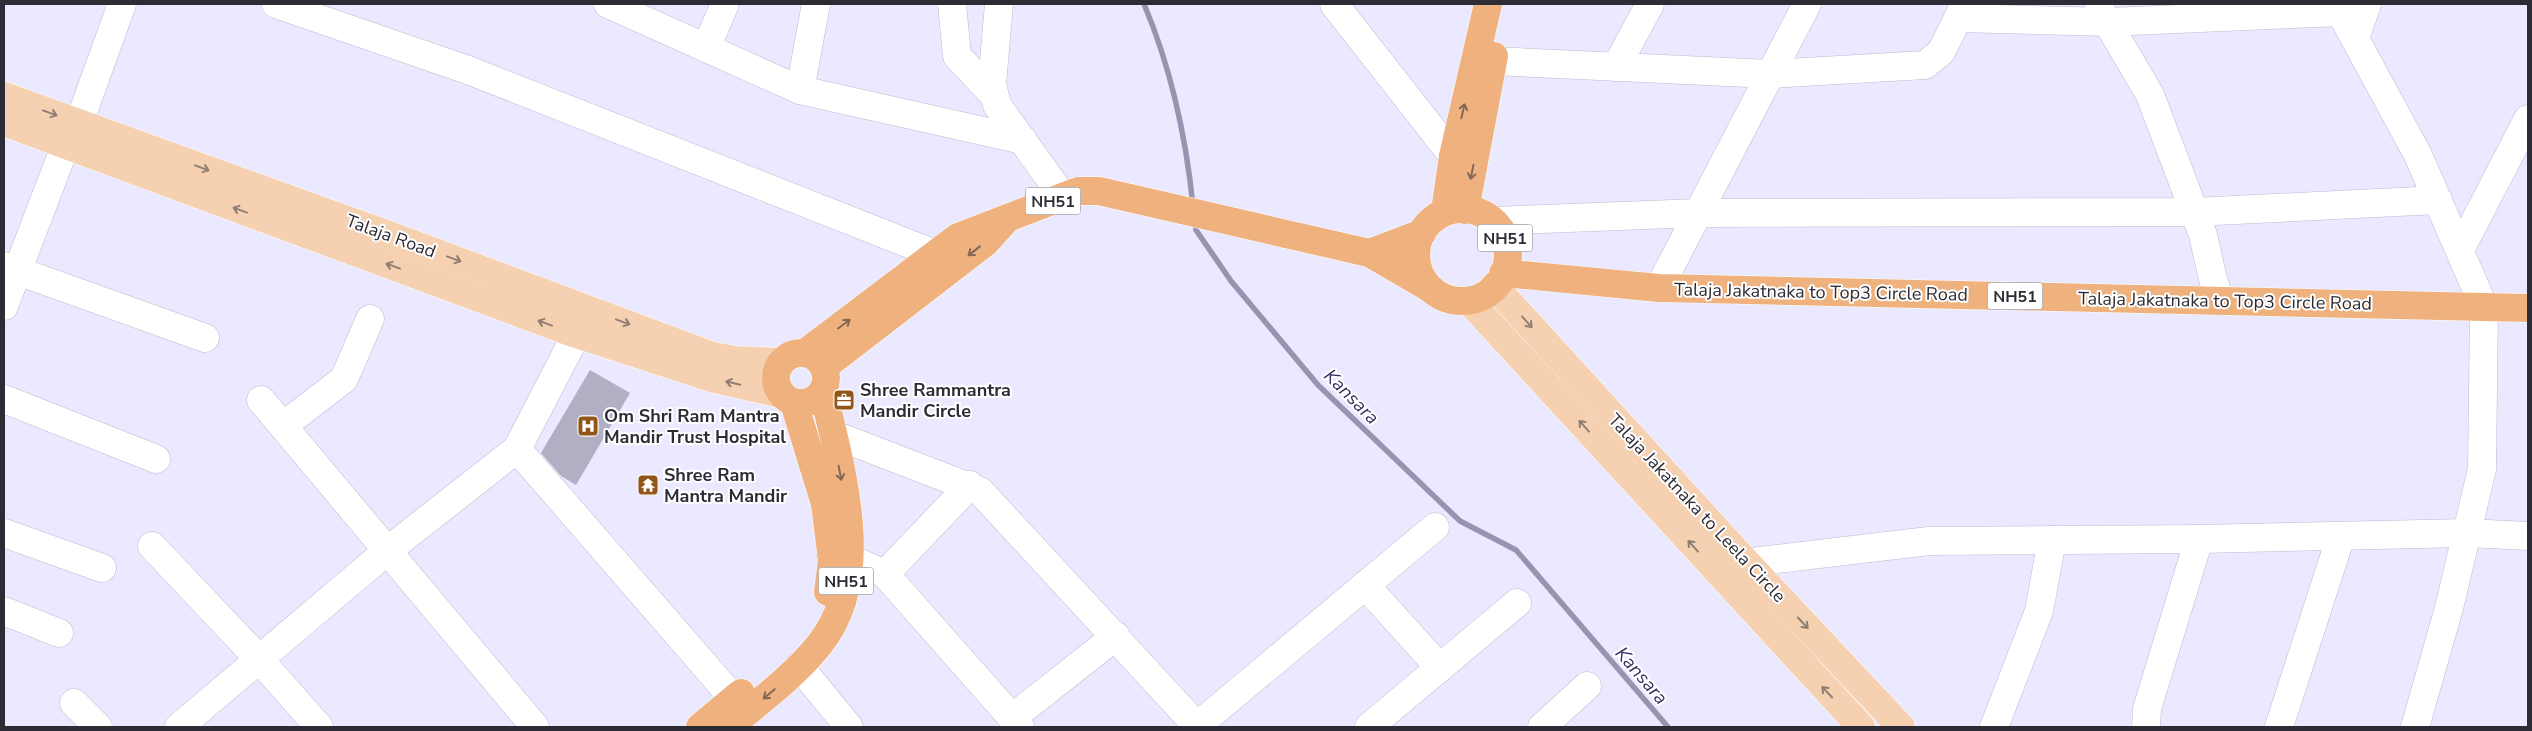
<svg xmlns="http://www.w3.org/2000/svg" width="2532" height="731" font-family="'Nunito Sans',sans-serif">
	<rect width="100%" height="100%" fill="#eae9ff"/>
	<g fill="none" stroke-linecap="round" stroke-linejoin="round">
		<g stroke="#9794b2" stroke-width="5.5">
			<path d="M1144 4C1171 68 1186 137 1193 206"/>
			<polyline points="1195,220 1196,230 1231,281 1318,385 1460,521 1516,550 1668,727"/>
		</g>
	</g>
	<polygon fill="#b0afc3" points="590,370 630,393 576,485 561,476 541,453"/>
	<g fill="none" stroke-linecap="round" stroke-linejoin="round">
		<g stroke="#bcbbd0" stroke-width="29">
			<g id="minor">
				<polyline points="276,4 468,70 935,254"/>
				<polyline points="608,4 800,90 1023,140"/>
				<polyline points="952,4 957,56 993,94"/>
				<polyline points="999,4 992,84 997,105 1063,197"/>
				<polyline points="1334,4 1453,156"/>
				<polyline points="2336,4 2418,155 2484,307 2482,469 2449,608 2415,727"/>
				<polyline points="2099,8 2150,95 2203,235 2213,279 2220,301"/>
				<polyline points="1958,18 2108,22 2341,12"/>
				<polyline points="2355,38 2367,4"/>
				<polyline points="706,48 725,4"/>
				<polyline points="1493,61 1770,74 1925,65 1941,52 1965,4"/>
				<polyline points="1616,67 1650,4"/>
				<polyline points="800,90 816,4"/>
				<polyline points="79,123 122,4"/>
				<polyline points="1493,221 1698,213 2194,212 2438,200"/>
				<polyline points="2460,250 2528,119"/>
				<polyline points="4,266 205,338"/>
				<polyline points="1659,288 1807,4"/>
				<polyline points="4,306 74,123"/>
				<polyline points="4,399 156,459"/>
				<polyline points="261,400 535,727"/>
				<polyline points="283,426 344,379 370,319"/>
				<polyline points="832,434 980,491 1198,727"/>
				<polyline points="517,449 588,312"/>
				<polyline points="4,533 102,568"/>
				<polyline points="152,546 259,659 319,727"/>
				<polyline points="831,556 851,559 885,574 1020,727"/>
				<polyline points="1726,565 1929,541 2199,539 2467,533 2528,536"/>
				<polyline points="885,574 970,485"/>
				<polyline points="1365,585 1440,668"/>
				<polyline points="4,611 59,633"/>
				<polyline points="799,666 849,727"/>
				<polyline points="74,703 98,727"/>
				<polyline points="1012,718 1116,636"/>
				<polyline points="1197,726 1435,527"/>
				<polyline points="179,727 387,551 517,449 734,699"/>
				<polyline points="1369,727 1517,603"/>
				<polyline points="1542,727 1587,686"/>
				<polyline points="1994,727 2039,611 2052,540"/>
				<polyline points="2146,727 2147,709 2199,539"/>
				<polyline points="2279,727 2341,536"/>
			</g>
		</g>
		<g stroke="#fff" stroke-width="29">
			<g id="major">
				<polyline points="4,96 397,238 713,356 735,360 782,362"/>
				<polyline points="4,122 573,333 711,378 781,394"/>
				<polyline points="1494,286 1747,563 1901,727"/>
				<polyline points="1469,301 1861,727"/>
			</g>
		</g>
		<g stroke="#fff" stroke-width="29">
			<g id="highway">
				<circle cx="1462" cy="255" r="46"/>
				<polyline points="1465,210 1494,56"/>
				<polyline points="1445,211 1453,156 1488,4"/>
				<polyline points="1369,253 1422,233"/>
				<polyline points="1503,273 1659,288 2528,308"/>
				<circle cx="801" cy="378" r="25"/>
				<polyline points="805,353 958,237 1078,191 1099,191 1369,253 1431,289"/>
				<polyline points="824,367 985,243 1004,222"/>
				<polyline points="794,403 825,504 832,560 828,592"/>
				<polyline points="700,727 741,693"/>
				<path d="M729 727C760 701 793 677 819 645 875 577 841 469 823 391"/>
			</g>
		</g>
		<use href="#minor" stroke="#fff" stroke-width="28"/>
		<use href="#major" stroke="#f5d1b2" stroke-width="28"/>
		<use href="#highway" stroke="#efb27f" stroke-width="28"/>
	</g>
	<defs><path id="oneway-shaft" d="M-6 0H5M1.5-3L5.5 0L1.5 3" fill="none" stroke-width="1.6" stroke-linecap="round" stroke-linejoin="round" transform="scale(1.25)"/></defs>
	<g stroke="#846856">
		<use href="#oneway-shaft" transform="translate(1463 111) rotate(-77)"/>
		<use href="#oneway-shaft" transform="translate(1472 172) rotate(101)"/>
		<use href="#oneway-shaft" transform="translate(974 251) rotate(142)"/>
		<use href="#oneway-shaft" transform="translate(844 324) rotate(-37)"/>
		<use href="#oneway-shaft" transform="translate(840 473) rotate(79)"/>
		<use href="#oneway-shaft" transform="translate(769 694) rotate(140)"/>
	</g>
	<g stroke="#917e73">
		<use href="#oneway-shaft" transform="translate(50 113) rotate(20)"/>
		<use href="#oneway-shaft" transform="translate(202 168) rotate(20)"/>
		<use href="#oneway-shaft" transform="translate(240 210) rotate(-160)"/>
		<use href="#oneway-shaft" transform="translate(454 259) rotate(20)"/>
		<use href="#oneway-shaft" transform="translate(393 266) rotate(-160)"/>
		<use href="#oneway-shaft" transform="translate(623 322) rotate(20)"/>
		<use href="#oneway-shaft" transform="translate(1527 322) rotate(48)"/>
		<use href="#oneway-shaft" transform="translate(545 323) rotate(-160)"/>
		<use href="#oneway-shaft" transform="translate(733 383) rotate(-167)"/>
		<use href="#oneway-shaft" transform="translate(1584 426) rotate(-132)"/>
		<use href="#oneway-shaft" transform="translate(1693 546) rotate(-132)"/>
		<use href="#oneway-shaft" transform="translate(1803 623) rotate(47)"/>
		<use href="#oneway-shaft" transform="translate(1827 692) rotate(-133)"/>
	</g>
	<defs>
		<g id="office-square" transform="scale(1.125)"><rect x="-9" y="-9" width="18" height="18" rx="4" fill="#925618" stroke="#fff"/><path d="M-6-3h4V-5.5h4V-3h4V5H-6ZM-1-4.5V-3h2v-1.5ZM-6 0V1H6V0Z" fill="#fff"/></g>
		<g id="hospital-square" transform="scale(1.125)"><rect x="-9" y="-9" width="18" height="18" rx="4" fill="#925618" stroke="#fff"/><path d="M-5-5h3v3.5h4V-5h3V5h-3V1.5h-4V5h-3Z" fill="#fff"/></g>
		<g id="temple-square" transform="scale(1.125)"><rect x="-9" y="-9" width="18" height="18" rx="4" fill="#925618" stroke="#fff"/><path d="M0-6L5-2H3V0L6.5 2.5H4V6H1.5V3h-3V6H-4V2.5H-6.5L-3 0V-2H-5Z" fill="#fff"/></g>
	</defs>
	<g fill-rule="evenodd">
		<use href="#office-square" x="844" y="400"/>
		<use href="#hospital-square" x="588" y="426"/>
		<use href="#temple-square" x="648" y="485"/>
	</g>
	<g text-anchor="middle" stroke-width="4" stroke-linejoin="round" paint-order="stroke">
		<g fill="#fff" stroke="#6c6b71" stroke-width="1">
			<rect x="1025.5" y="187.5" width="55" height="27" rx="4"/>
			<rect x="1477.5" y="224.5" width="55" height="27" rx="4"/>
			<rect x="1987.5" y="282.5" width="55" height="27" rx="4"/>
			<rect x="818.5" y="567.5" width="55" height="27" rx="4"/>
		</g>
		<g font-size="16" font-weight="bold" fill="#2d2c34">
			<text x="1053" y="207">NH51</text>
			<text x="1505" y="244">NH51</text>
			<text x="2015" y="302">NH51</text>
			<text x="846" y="587">NH51</text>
		</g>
		<g font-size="18" fill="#2d2c34" stroke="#fff">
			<text transform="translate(391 236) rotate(20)" y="6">Talaja Road</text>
			<text transform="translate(1821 292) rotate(1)" y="6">Talaja Jakatnaka to Top3 Circle Road</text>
			<text transform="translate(2225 301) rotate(1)" y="6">Talaja Jakatnaka to Top3 Circle Road</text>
			<text transform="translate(1697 508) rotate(47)" y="6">Talaja Jakatnaka to Leela Circle</text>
		</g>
		<g font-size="18" font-weight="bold" fill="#2d2c34" stroke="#fff" text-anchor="start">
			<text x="860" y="396">Shree Rammantra<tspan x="860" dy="21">Mandir Circle</tspan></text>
			<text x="604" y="422">Om Shri Ram Mantra<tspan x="604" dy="21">Mandir Trust Hospital</tspan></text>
			<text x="664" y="481">Shree Ram<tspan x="664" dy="21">Mantra Mandir</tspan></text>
		</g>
		<g font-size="19" font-style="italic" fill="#352d5f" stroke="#fff">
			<text transform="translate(1352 396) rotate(45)" y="7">Kansara</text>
			<text transform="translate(1642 675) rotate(49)" y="7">Kansara</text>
		</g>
	</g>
	<rect width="2532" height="731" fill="none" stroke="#2d2c34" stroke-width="10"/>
</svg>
